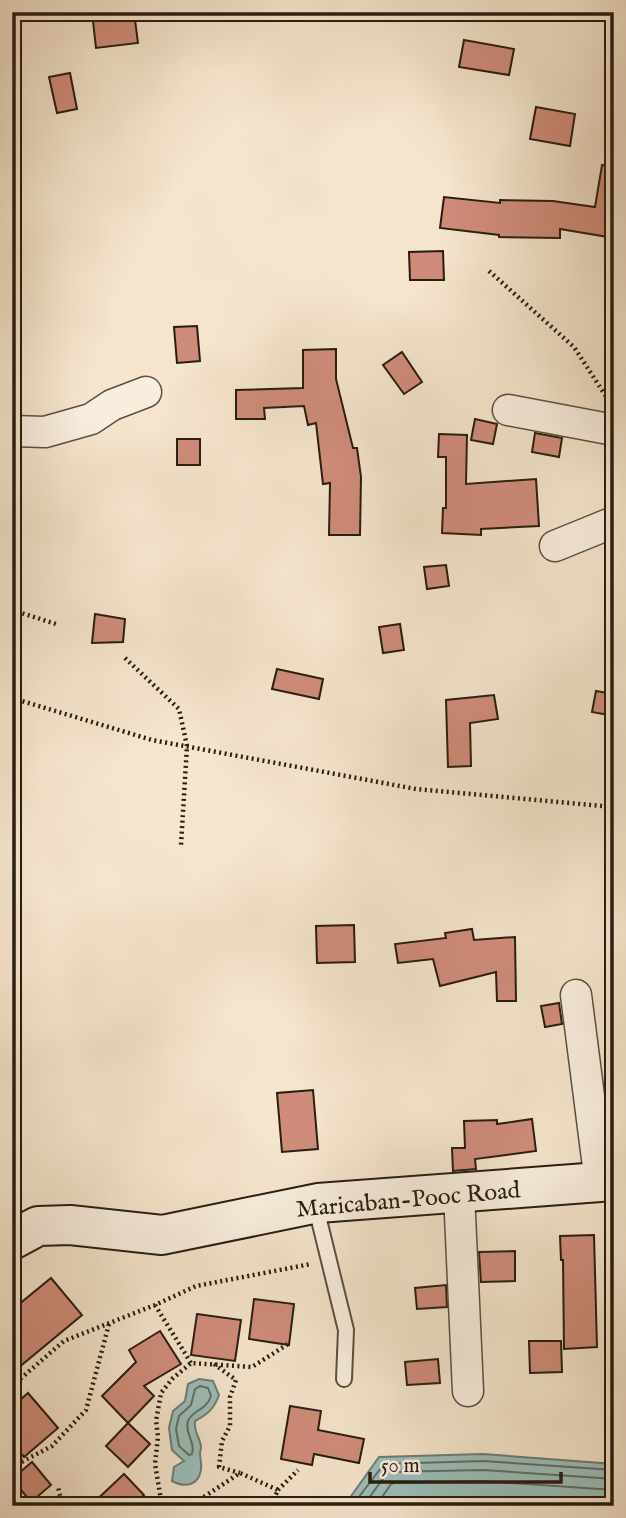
<svg xmlns="http://www.w3.org/2000/svg" width="626" height="1518" font-family="'IM FELL English',serif">
	<rect width="100%" height="100%" fill="#f5e5cd"/>
	<filter id="stains"><feTurbulence type="fractalNoise" baseFrequency=".00286" numOctaves="4"/><feColorMatrix values="0 0 0 0 .2 0 0 0 0 .09 0 0 0 0 .02 0 0 0 .5 -.17"/></filter>
	<radialGradient id="worn" r=".72"><stop offset=".6" stop-color="#630" stop-opacity="0"/><stop offset="1" stop-color="#630" stop-opacity=".3"/></radialGradient>
	<g fill="#9cbfbb" stroke="#6d7e77" stroke-width="2">
		<path d="M199 1379 213 1381 219 1395C214 1409 208 1414 195 1421 193 1432 201 1438 201 1448 201 1449 200 1451 200 1453 200 1459 202 1464 201 1470 198 1486 185 1488 172 1481L174 1467 184 1461 172 1450 169 1428 173 1411 185 1401 188 1384Z"/>
		<polygon points="483,1454 614,1464 614,1506 344,1506 379,1457"/>
	</g>
	<g fill="none" stroke-linecap="round" stroke-linejoin="round">
		<g stroke="#626e66" stroke-width="2">
			<path d="M200 1386 208 1388 211 1396C206 1411 192 1410 188 1421 184 1433 196 1442 192 1454L189 1455 179 1446 176 1429 179 1416 191 1405 195 1389Z"/>
			<polyline points="352,1506 384,1464 483,1461 614,1470"/>
			<polyline points="363,1506 388,1472 483,1470 614,1479"/>
			<polyline points="376,1506 391,1484 394,1483 482,1481 614,1490"/>
		</g>
	</g>
	<g fill="#d08c7b" stroke="#271d11" stroke-width="2">
		<polygon points="92,12 134,12 138,43 96,48"/>
		<polygon points="464,40 514,49 509,75 459,67"/>
		<polygon points="70,73 77,109 57,113 49,77"/>
		<polygon points="536,107 575,114 570,146 530,139"/>
		<polygon points="602,165 614,166 614,238 560,229 560,238 499,237 499,235 440,228 444,197 500,203 500,200 553,201 595,207"/>
		<polygon points="443,251 444,280 410,280 409,252"/>
		<polygon points="197,326 200,361 177,363 174,327"/>
		<polygon points="336,349 336,379 353,448 357,448 361,477 360,535 329,535 330,483 323,484 316,423 308,425 304,406 264,408 265,419 236,419 236,390 303,388 303,350"/>
		<polygon points="402,352 422,382 404,394 383,365"/>
		<polygon points="475,419 497,424 493,444 471,440"/>
		<polygon points="535,433 562,438 559,457 532,452"/>
		<polygon points="439,434 467,435 466,484 536,479 539,526 481,529 481,535 442,533 443,508 446,508 446,457 438,457"/>
		<rect x="177" y="439" width="23" height="26"/>
		<polygon points="446,565 449,586 427,589 424,567"/>
		<polygon points="95,614 125,619 123,642 92,643"/>
		<polygon points="400,624 404,650 383,653 379,627"/>
		<polygon points="277,669 323,679 319,699 272,689"/>
		<polygon points="596,691 614,694 614,716 592,712"/>
		<polygon points="494,695 498,719 470,723 471,766 448,767 446,700"/>
		<polygon points="354,925 355,962 317,963 316,926"/>
		<polygon points="472,929 474,940 515,937 516,1001 497,1001 496,972 440,986 433,959 398,963 395,944 446,938 445,933"/>
		<polygon points="559,1003 562,1024 545,1027 541,1006"/>
		<polygon points="313,1090 318,1149 282,1152 277,1093"/>
		<polygon points="532,1119 536,1151 475,1159 476,1169 453,1171 452,1148 465,1148 464,1121 497,1120 497,1124"/>
		<polygon points="594,1235 597,1347 564,1349 563,1260 561,1260 560,1236"/>
		<polygon points="515,1251 515,1281 481,1282 479,1252"/>
		<polygon points="51,1278 82,1315 12,1373 12,1310"/>
		<polygon points="446,1285 447,1307 417,1309 415,1288"/>
		<polygon points="254,1299 294,1304 289,1345 249,1339"/>
		<polygon points="197,1314 241,1320 235,1361 191,1355"/>
		<polygon points="160,1331 181,1364 144,1386 154,1396 128,1423 102,1396 136,1362 129,1350"/>
		<polygon points="529,1341 561,1341 562,1372 530,1373"/>
		<polygon points="438,1359 440,1383 407,1385 405,1362"/>
		<polygon points="28,1393 58,1428 24,1457 12,1443 12,1407"/>
		<polygon points="290,1406 321,1411 318,1430 364,1439 359,1463 314,1454 312,1465 281,1459"/>
		<polygon points="128,1423 150,1444 128,1467 106,1446"/>
		<polygon points="32,1462 51,1485 31,1502 12,1479"/>
		<polygon points="124,1474 144,1495 132,1506 90,1506"/>
	</g>
	<g fill="none" stroke-linecap="round" stroke-linejoin="round">
		<g stroke="#5a4f40" stroke-width="18">
			<polyline id="lane" points="318,1205 319,1220 346,1330 344,1379"/>
		</g>
		<g stroke="#5a4f40" stroke-width="33">
			<g id="street">
				<polyline points="508,410 614,430"/>
				<polyline points="12,431 45,432 91,419 112,405 146,392"/>
				<polyline points="555,546 614,522"/>
				<polyline points="576,995 600,1182"/>
				<polyline points="459,1193 468,1391"/>
			</g>
		</g>
		<g stroke="#271d11" stroke-width="42">
			<polyline id="secondary" points="12,1240 38,1226 70,1225 162,1235 318,1203 600,1182 614,1177"/>
		</g>
		<g stroke="#271d11" stroke-width="4.5" stroke-dasharray="2 3.5" stroke-linecap="butt">
			<polyline points="489,271 574,347 609,401"/>
			<polyline points="12,610 56,624"/>
			<polyline points="125,658 179,709 187,746 181,845"/>
			<polyline points="12,698 152,740 416,789 614,807"/>
			<polyline points="155,1305 191,1363"/>
			<polyline points="214,1364 236,1380 230,1397 230,1426 222,1441 219,1467 240,1473"/>
			<polyline points="12,1386 64,1341 155,1305 196,1286 311,1264"/>
			<polyline points="12,1467 52,1446 86,1410 109,1324"/>
			<polyline points="278,1490 298,1470"/>
			<polyline points="58,1506 61,1500 58,1487"/>
			<polyline points="162,1506 155,1464 158,1437 156,1421 161,1393 172,1379 191,1363 252,1367 288,1344"/>
			<polyline points="190,1506 240,1473 278,1490 271,1506"/>
		</g>
		<use href="#lane" stroke="#f8eede" stroke-width="14"/>
		<use href="#street" stroke="#f8eede" stroke-width="30"/>
		<use href="#secondary" stroke="#f8eede" stroke-width="38"/>
	</g>
	<g text-anchor="middle" stroke-width="5" stroke-linejoin="round" paint-order="stroke">
		<g font-size="24" fill="#271d11" stroke="#f8eede">
			<text transform="translate(408 1199) rotate(-5)" y="8">Maricaban-Pooc Road</text>
		</g>
	</g>
	<rect width="626" height="1518" fill="none" stroke="#f5e5cd" stroke-width="42"/>
	<rect x="14" y="14" width="598" height="1490" fill="none" stroke="#271d11" stroke-width="3.5"/>
	<rect x="21" y="21" width="584" height="1476" fill="none" stroke="#271d11" stroke-width="2"/>
	<path d="M370 1472v10h191v-10" fill="none" stroke="#271d11" stroke-width="3.5"/>
	<text x="381" y="1472" font-size="21" fill="#271d11" stroke="#f8eede" stroke-width="5" paint-order="stroke">50 m</text>
	<rect width="100%" height="100%" filter="url(#stains)"/>
	<rect width="100%" height="100%" fill="url(#worn)"/>
</svg>
